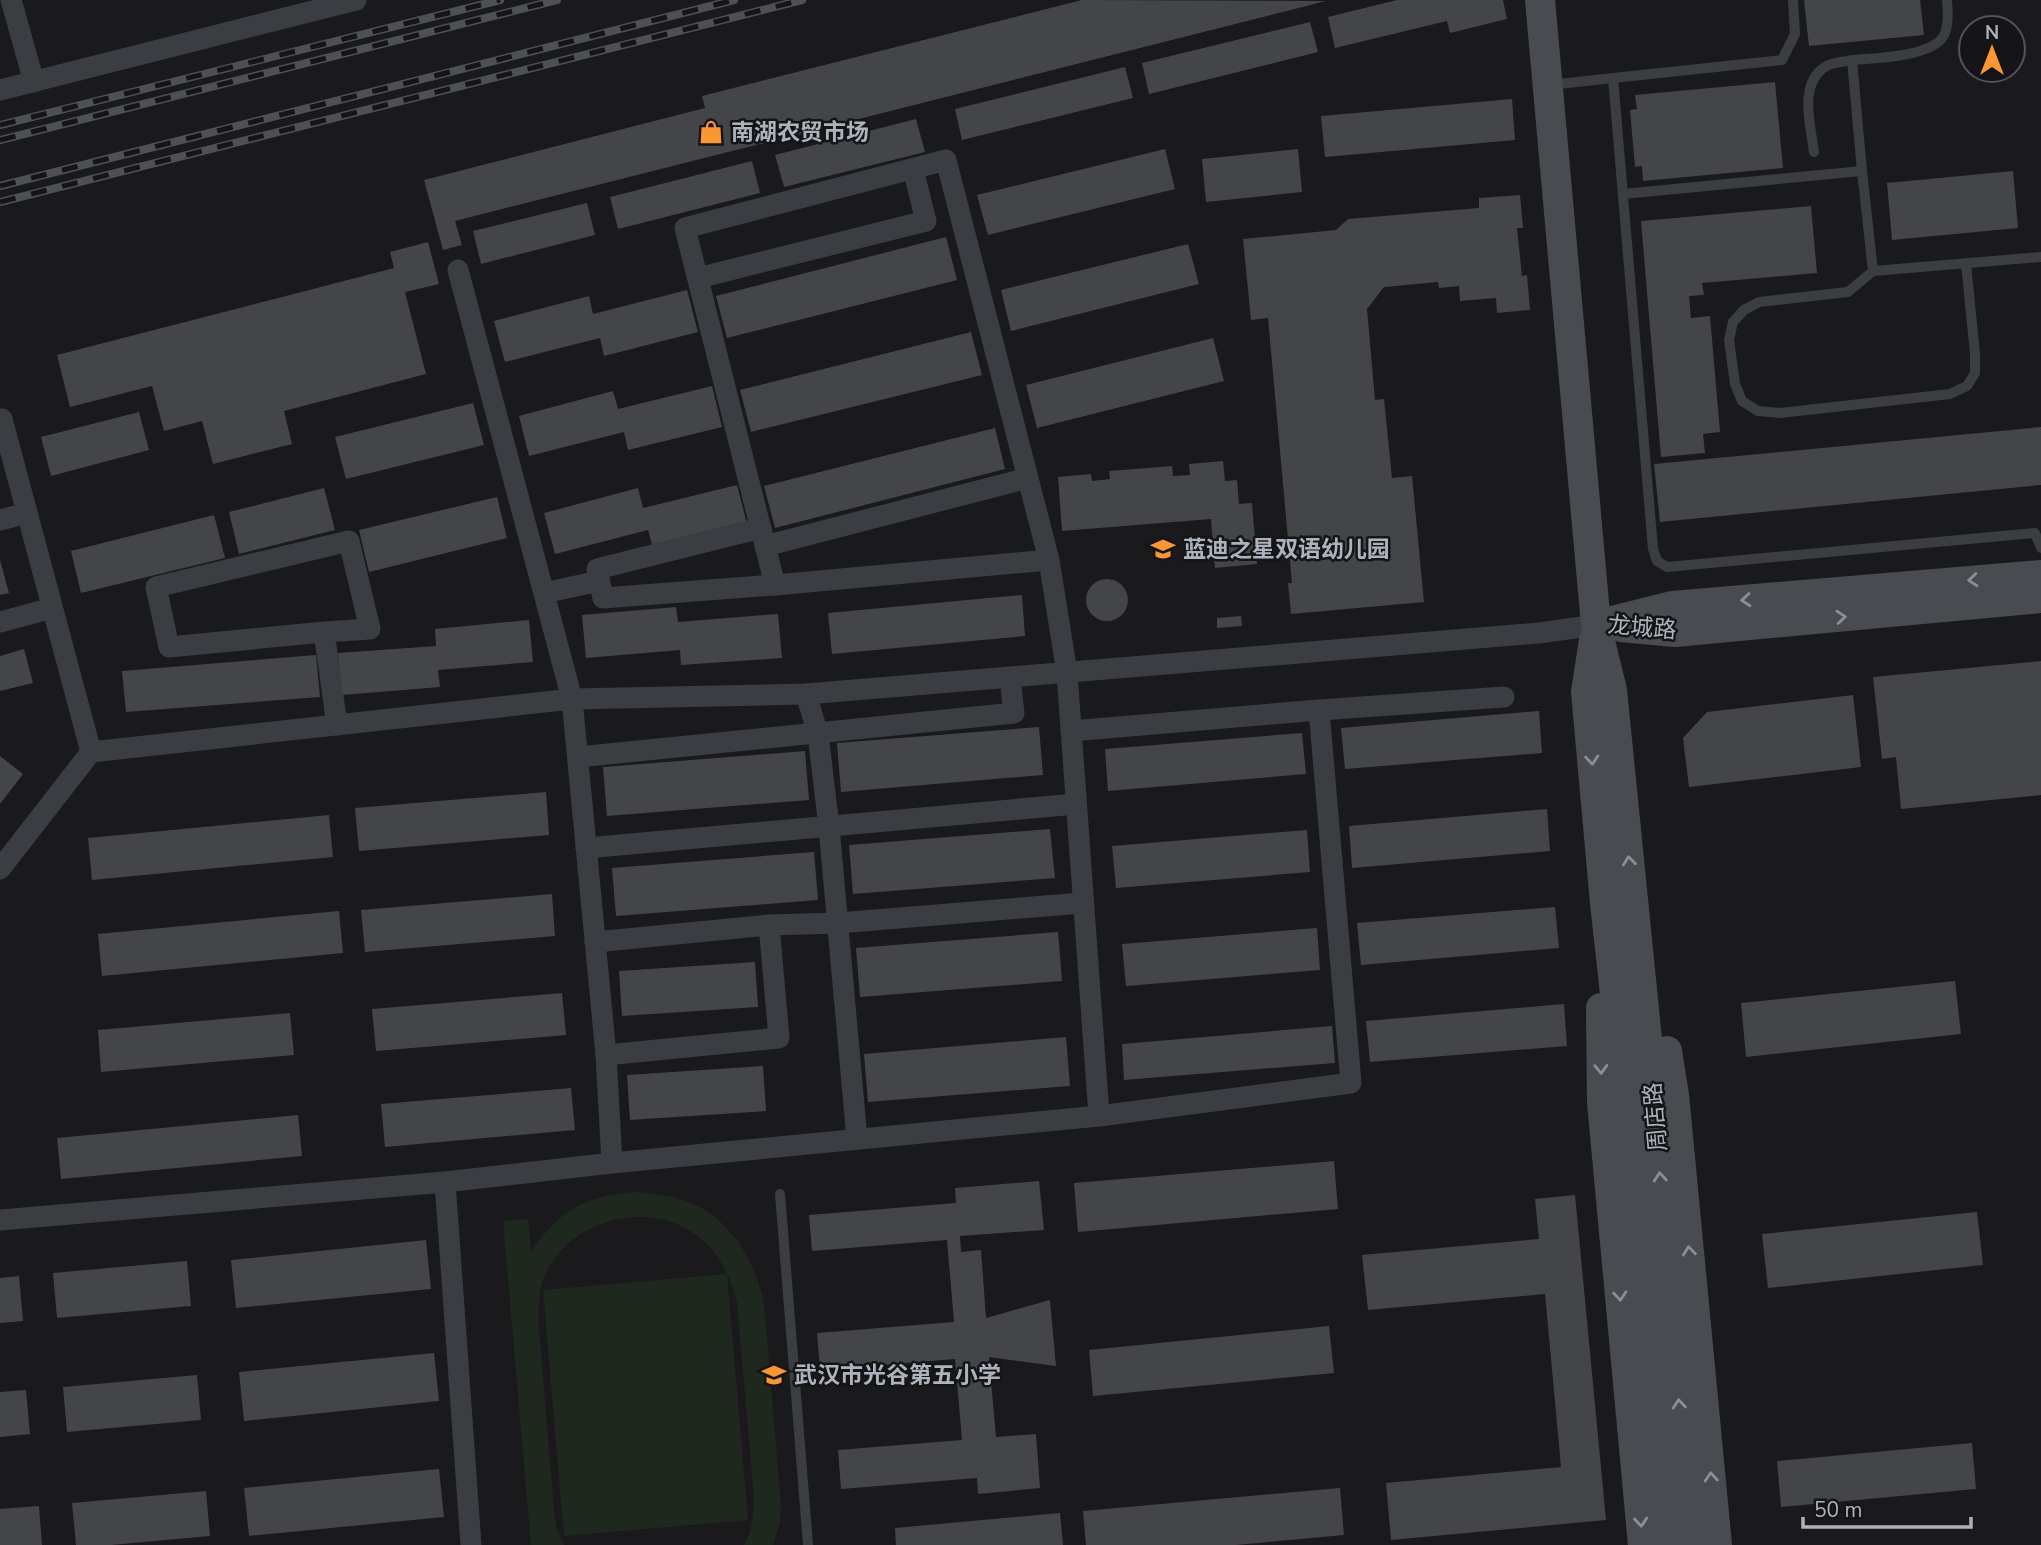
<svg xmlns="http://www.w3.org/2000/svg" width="2041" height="1545" font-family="'Nunito Sans','Noto Sans SC',sans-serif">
	<rect width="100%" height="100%" fill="#1a1a1c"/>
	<g fill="#1f281f">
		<path d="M635 1192C653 1194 672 1195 689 1202 731 1219 755 1261 764 1303L781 1506 780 1523 773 1545H744C753 1530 753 1514 754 1497L737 1303C730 1274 718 1250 692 1232 640 1197 558 1225 541 1286 538 1300 539 1315 539 1329L554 1511 557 1530 564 1545H531L503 1221 528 1219 531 1251C561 1210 584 1196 635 1192Z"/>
		<polygon points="727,1274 748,1520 564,1536 543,1290"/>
	</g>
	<g fill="#444549">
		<polygon points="1082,0 1326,1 455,221 462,245 443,250 424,180 705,108 702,96"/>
		<polygon points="1397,0 1503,0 1507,19 1450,33 1447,21 1335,48 1328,17"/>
		<polygon points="1804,0 1920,0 1924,35 1809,46"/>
		<polygon points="1310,22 1318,52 1149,94 1142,63"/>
		<polygon points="1125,67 1133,98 962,140 955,109"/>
		<polygon points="1775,82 1783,168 1643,181 1642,166 1635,167 1630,110 1637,109 1635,95"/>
		<polygon points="1512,99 1515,140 1325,157 1321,116"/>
		<polygon points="916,119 925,152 784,187 775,155"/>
		<polygon points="1165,149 1175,189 988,235 977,195"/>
		<polygon points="1298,149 1302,192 1206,202 1202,159"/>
		<polygon points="752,161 760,193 618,229 610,197"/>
		<polygon points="2013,171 2018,228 1892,240 1887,183"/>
		<polygon points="1520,195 1523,228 1517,228 1522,276 1527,275 1530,310 1497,313 1496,298 1460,301 1459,286 1439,288 1438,282 1384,287 1367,309 1375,400 1384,399 1392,478 1412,476 1424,602 1291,614 1288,583 1292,583 1268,318 1251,320 1243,239 1336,230 1348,219 1479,208 1479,198"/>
		<polygon points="587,203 595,235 481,264 473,231"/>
		<polygon points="1811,206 1817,273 1702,283 1704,295 1689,296 1691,318 1710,316 1720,432 1703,434 1705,453 1661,457 1641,221"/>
		<polygon points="946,237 957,280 727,338 716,296"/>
		<polygon points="428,242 439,284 405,292 426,374 284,411 292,444 213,464 202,421 164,431 152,386 70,407 57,355 394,268 390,252"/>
		<polygon points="1188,244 1199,284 1011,331 1001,290"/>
		<polygon points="687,290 698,332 604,356 600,338 505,362 494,321 589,296 593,314"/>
		<polygon points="971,332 982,375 751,432 740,390"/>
		<polygon points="1213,338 1224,381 1037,428 1026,385"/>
		<polygon points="712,386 722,427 628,450 624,432 529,456 519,416 613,391 618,409"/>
		<polygon points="473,403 484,445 346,479 335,437"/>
		<polygon points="139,412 149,450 51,476 41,437"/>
		<polygon points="2041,427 2041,485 1660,522 1654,464"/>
		<polygon points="995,428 1005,469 775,528 764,486"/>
		<polygon points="1223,461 1225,481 1237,480 1239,504 1252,503 1257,564 1215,568 1211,519 1062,531 1058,477 1091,474 1092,481 1110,479 1109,471 1172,466 1173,476 1190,475 1189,464"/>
		<polygon points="737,485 747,524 653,548 648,530 555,554 544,513 638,488 643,508"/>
		<polygon points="324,488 335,530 239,554 229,512"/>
		<polygon points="497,497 507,538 369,572 359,530"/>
		<polygon points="214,515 225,558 81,593 71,551"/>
		<polygon points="0,560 9,593 0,595"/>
		<circle cx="1107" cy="600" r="21"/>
		<polygon points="1022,595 1025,636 832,654 828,613"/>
		<polygon points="676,607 678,622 778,614 782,658 681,665 680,650 586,658 582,615"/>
		<polygon points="1241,616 1242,626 1217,628 1217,618"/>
		<polygon points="529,620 533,662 438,670 440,687 342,695 338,653 436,646 435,629"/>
		<polygon points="24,649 33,683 0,691 0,656"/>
		<polygon points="316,655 320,697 126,712 122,671"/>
		<polygon points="2041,661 2041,795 1901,809 1896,757 1882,759 1873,677"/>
		<polygon points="1853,695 1861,767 1689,787 1683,738 1707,712"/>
		<polygon points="1539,711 1542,753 1345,769 1341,728"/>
		<polygon points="1039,727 1043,775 841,792 837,743"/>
		<polygon points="1302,733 1306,774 1108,791 1105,749"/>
		<polygon points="805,751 809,800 607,816 603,767"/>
		<polygon points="0,756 23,774 0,804"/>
		<polygon points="546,792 549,835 359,851 355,808"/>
		<polygon points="1547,809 1550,851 1352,868 1349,826"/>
		<polygon points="329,815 333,857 92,880 88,838"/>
		<polygon points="1050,829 1055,878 853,894 849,845"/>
		<polygon points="1307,830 1310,872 1116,888 1112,846"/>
		<polygon points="814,852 818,900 616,916 612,868"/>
		<polygon points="552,894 555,936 365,952 361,910"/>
		<polygon points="1555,907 1559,948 1361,965 1357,923"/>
		<polygon points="339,911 343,953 102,976 98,934"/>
		<polygon points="1317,928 1320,970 1126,986 1122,944"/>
		<polygon points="1058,932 1062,981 860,997 856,948"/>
		<polygon points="755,962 758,1007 622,1016 619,971"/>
		<polygon points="1955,981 1961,1034 1746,1057 1741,1003"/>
		<polygon points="562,993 566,1035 376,1051 372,1009"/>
		<polygon points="1564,1004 1567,1046 1370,1062 1366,1021"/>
		<polygon points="290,1013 294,1055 101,1072 98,1030"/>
		<polygon points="1332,1026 1335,1063 1124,1080 1122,1044"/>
		<polygon points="1066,1037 1070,1086 868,1102 864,1054"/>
		<polygon points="763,1066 766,1111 630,1120 627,1075"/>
		<polygon points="571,1088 575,1130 385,1147 381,1104"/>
		<polygon points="298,1115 302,1156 61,1179 57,1138"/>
		<polygon points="1334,1161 1338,1209 1078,1232 1074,1183"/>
		<polygon points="1039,1181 1044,1230 960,1236 961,1252 981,1250 986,1318 1050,1300 1056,1366 989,1357 996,1437 1036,1434 1040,1488 978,1494 977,1478 841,1489 838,1450 962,1440 955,1359 820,1370 817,1333 954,1322 947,1240 812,1251 809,1215 956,1203 955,1188"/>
		<polygon points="1575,1195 1606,1520 1391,1540 1386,1483 1561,1467 1545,1294 1368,1310 1362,1255 1539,1239 1535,1199"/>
		<polygon points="1977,1212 1983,1265 1768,1288 1762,1234"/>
		<polygon points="426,1240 431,1289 236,1308 231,1260"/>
		<polygon points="187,1261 191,1306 57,1318 53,1273"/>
		<polygon points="19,1276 23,1321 0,1323 0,1278"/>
		<polygon points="1329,1326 1334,1373 1093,1396 1089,1350"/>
		<polygon points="434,1353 439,1401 244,1421 239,1372"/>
		<polygon points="197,1375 201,1420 67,1432 63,1387"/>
		<polygon points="26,1390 30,1434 0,1437 0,1392"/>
		<polygon points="1972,1443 1976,1489 1781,1507 1777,1461"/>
		<polygon points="439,1469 444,1517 249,1536 244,1488"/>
		<polygon points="1340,1488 1344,1535 1236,1545 1086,1545 1083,1511"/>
		<polygon points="206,1491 210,1536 111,1545 76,1545 72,1503"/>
		<polygon points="39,1506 42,1545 0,1545 0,1509"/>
		<polygon points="1060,1513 1063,1545 896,1545 895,1528"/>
	</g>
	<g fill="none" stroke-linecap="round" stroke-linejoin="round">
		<g stroke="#3a3d41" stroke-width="10">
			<path d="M1947 0C1948 10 1949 23 1945 33 1937 57 1874 58 1852 60L1862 171 1873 271 2041 257"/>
			<polyline points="1613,78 1782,60 1795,34 1793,0"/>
			<polyline points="1550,85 1613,78 1653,549 1657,561 1667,567 2035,533 2041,548"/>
			<path d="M1814 152C1811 127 1798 84 1825 67 1832 62 1844 62 1852 60"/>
			<polyline points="1623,194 1862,171"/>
			<polyline points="1873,271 1848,292 1759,302 1744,310 1733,322 1729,340 1735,384 1742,401 1758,411 1780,413 1950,394 1967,386 1975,373 1975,354 1966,263"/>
			<polyline points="780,1194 808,1545"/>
		</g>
		<g stroke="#3a3d41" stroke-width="21">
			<polyline points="11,0 34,82"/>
			<polyline points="0,90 356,0"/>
			<polyline points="458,270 572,699 606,1055 612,1163"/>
			<polyline points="698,278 926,221 913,169"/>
			<polyline points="2,419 91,752"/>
			<polyline points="0,520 27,513"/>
			<polyline points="761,528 597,569 603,598 775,585"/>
			<polyline points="765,546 1028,478"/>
			<polyline points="1049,560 775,585 685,228 946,160 1049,560 1067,673 1099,1116"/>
			<polyline points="544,593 599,581"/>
			<polyline points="0,622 52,608"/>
			<polyline points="324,632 370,629 349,541 156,587 169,647 324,632 337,725"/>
			<polyline points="806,694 818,734 829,827 857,1139"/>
			<polyline points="1071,731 1319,710 1504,697"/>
			<polyline points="578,757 1014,713 1010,678"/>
			<polyline points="586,848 1076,804"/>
			<polyline points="0,869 91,752 572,699 806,694 1539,633 1596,625"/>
			<polyline points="595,942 769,925 838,923 1082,903"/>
			<polyline points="606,1055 779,1038 769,925"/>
			<polyline points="445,1182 471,1545"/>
			<polyline points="0,1220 445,1182 612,1163 1099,1116 1351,1083 1319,710"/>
		</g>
		<g stroke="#484c51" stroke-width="30">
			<polyline points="1540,0 1596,625 1612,690 1653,1099 1692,1545"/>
			<polyline points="1596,625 1672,606 2041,575"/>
			<polyline points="1621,627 1675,632 2041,598"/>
			<polyline points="1594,640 1586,692 1605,903 1627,1102 1667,1545"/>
			<polyline points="1601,1008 1602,1102 1643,1545"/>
			<polyline points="1667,1051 1674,1095 1717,1545"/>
		</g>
		<g stroke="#4d5156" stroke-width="8">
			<g id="rail">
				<polyline points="0,125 500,0"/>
				<polyline points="0,140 557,0"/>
				<polyline points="0,186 734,0"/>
				<polyline points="0,202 802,0"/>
			</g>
		</g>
		<use href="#rail" stroke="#151517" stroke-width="5" stroke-dasharray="16" stroke-linecap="butt"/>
	</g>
	<defs><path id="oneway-chevron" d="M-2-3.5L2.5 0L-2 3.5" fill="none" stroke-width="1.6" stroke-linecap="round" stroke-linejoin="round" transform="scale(1.75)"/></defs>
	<g stroke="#898f97">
		<use href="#oneway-chevron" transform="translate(1973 580) rotate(175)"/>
		<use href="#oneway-chevron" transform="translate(1746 600) rotate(175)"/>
		<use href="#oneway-chevron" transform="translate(1841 617) rotate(-5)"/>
		<use href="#oneway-chevron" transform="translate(1592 760) rotate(85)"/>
		<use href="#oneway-chevron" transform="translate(1629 861) rotate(-96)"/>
		<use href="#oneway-chevron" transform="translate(1601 1069) rotate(88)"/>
		<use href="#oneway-chevron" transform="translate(1660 1177) rotate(-95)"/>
		<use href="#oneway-chevron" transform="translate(1689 1251) rotate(-96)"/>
		<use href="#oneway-chevron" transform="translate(1620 1296) rotate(85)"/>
		<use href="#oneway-chevron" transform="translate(1679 1404) rotate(-95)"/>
		<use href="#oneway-chevron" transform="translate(1711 1477) rotate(-95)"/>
		<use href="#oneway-chevron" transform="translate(1641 1522) rotate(85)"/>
	</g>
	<defs>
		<g id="shop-bare" transform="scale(1.89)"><path d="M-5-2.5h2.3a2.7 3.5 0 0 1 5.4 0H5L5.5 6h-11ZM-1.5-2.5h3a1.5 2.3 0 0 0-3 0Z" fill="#fa9634" stroke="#151517" stroke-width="2.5" paint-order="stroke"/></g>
		<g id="school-bare" transform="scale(1.89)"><path d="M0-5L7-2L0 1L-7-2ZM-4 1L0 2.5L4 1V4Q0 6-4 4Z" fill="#fa9634" stroke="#151517" stroke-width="2.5" paint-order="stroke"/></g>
	</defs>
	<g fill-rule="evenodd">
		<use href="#shop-bare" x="711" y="132"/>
		<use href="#school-bare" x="1163" y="549"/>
		<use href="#school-bare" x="774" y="1375"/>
	</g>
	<g text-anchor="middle" stroke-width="5" stroke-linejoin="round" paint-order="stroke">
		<g font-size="23" font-weight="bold" fill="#acb3bc" stroke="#151517" text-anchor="start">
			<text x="731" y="140">南湖农贸市场</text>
			<text x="1183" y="557">蓝迪之星双语幼儿园</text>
			<text x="794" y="1383">武汉市光谷第五小学</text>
		</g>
		<g font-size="23" fill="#acb3bc" stroke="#151517">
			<text transform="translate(1642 627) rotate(5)" y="8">龙城路</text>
			<text transform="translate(1655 1117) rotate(-95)" y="8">周店路</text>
		</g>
	</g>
	<g transform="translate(1992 49)"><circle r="33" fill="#151517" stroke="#515459" stroke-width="2"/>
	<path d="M0-5L12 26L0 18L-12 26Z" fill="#fa9634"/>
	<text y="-10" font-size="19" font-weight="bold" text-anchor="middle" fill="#acb3bc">N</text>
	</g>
	<path d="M1803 1517v10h168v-10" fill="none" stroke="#acb3bc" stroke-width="3.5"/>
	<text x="1814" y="1517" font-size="21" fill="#acb3bc" stroke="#151517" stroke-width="5" paint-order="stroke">50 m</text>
</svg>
